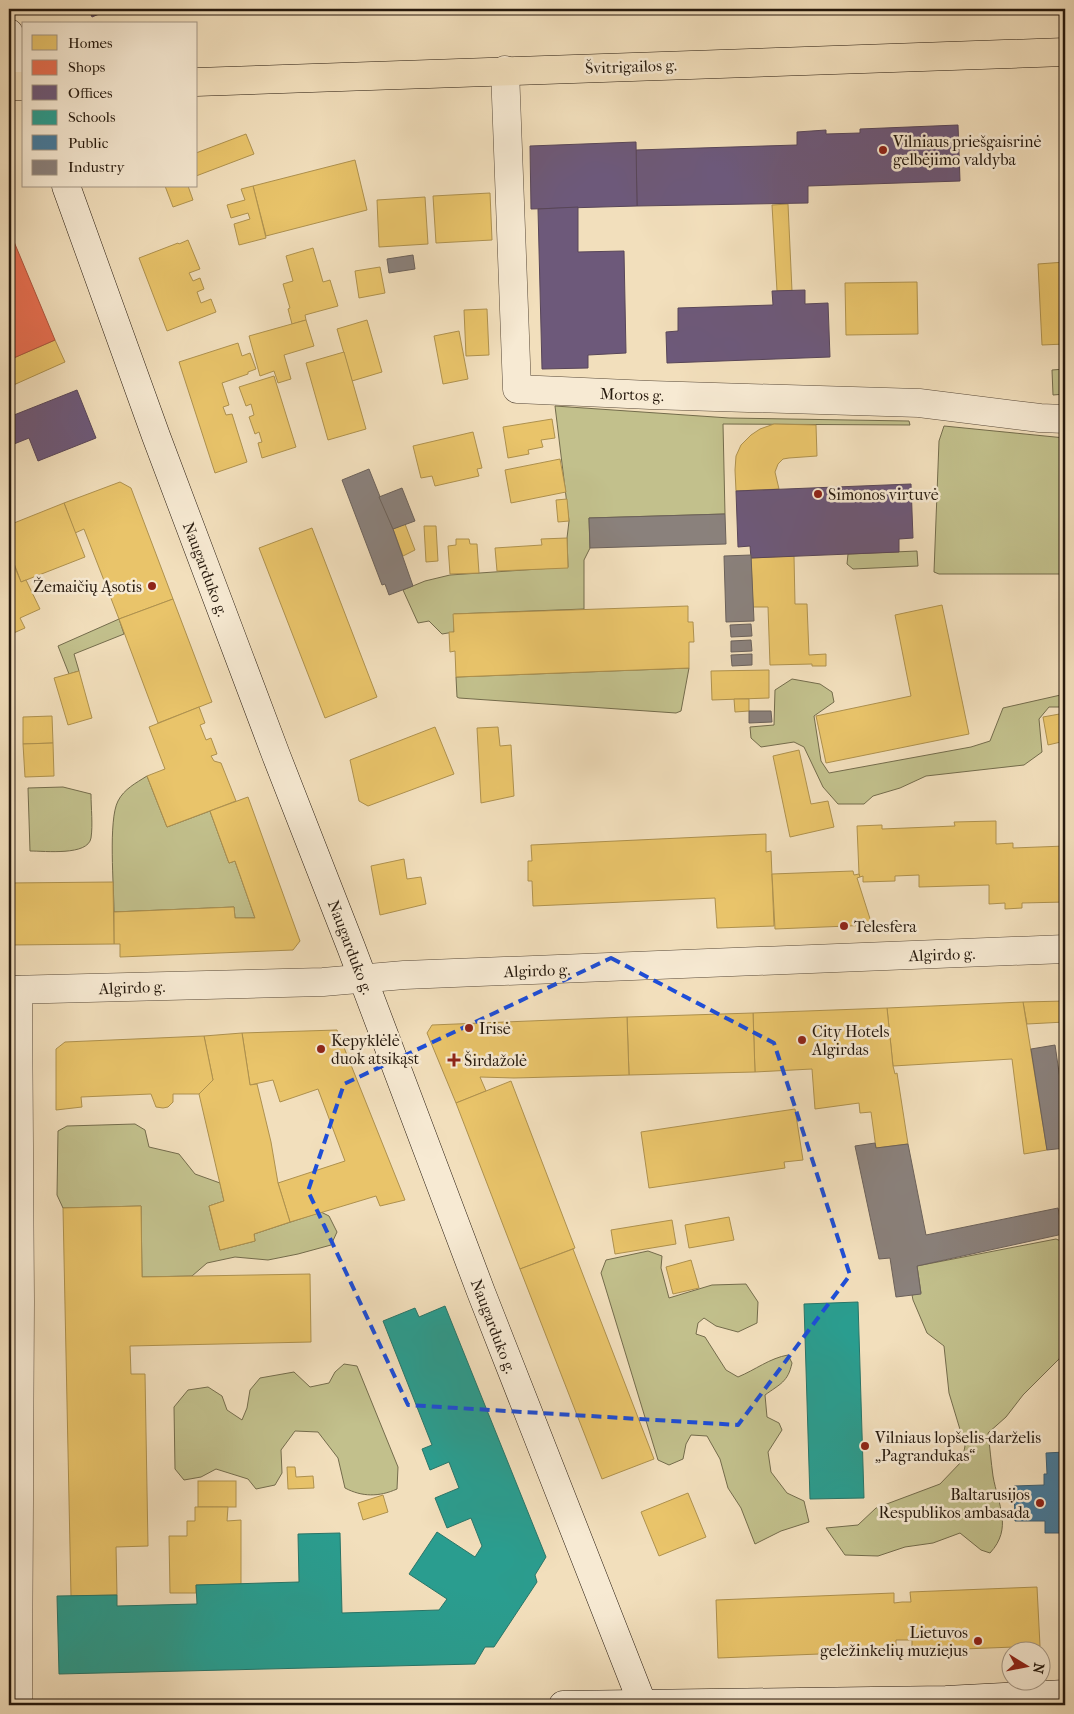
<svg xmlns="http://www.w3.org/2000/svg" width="1074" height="1714" font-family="'IM FELL French Canon',serif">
	<rect width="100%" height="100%" fill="#f2dfbc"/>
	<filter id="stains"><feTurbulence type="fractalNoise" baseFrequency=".004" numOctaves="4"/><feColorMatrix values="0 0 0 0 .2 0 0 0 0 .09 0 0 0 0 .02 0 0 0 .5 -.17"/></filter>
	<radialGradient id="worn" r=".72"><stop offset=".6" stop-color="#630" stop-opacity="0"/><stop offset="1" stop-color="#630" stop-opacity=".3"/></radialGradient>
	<g fill="#c2c08c" stroke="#746c4c">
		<polygon points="1065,369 1065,394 1053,395 1052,370"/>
		<polygon points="555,406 729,418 909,421 910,425 723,424 725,514 589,518 590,548 584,560 584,609 454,614 454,632 442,634 429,621 418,623 403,590 425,581 450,575 568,567 567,538 569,521"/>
		<polygon points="944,426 1065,438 1065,574 939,574 934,572 939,441"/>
		<polygon points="917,551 918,566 853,569 847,564 848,554"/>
		<polygon points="119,619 124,634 74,654 79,671 69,674 58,646"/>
		<polygon points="689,668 681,711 676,713 459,698 457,697 456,677"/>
		<polygon points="792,679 820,684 832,692 834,702 814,716 821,761 829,773 971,747 990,741 1003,708 1065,694 1065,707 1049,707 1039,719 1042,752 1024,765 926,776 900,788 873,796 864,804 838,804 823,787 804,747 794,742 761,747 751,738 750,727 774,725 775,690"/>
		<path d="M147 776 167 827 210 811 229 863 235 861 255 918H235L234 907 114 912C114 887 108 820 118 801 124 789 136 783 147 776Z"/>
		<path d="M63 787 91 794C91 808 93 825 91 838 88 856 45 851 30 851L28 788Z"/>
		<polygon points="135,1124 145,1130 149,1147 179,1154 195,1174 220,1183 224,1201 209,1206 220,1250 255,1241 254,1234 321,1212 329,1216 337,1232 331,1245 298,1254 268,1260 235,1257 207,1263 192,1276 142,1277 141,1206 63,1208 57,1195 58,1131 67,1126"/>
		<path d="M1056 1239 1063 1242 1065 1250V1349L1059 1359 1023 1395 1006 1417 988 1433C990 1448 991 1462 993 1476 998 1505 1013 1528 990 1553L981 1550 960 1533 933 1543 905 1547 878 1556 845 1555 826 1528 858 1525 876 1508 940 1484 962 1461 965 1446 949 1393 944 1346 927 1333 913 1300 912 1295 921 1293 917 1266Z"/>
		<path d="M648 1251 662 1256 661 1268 669 1298 712 1285 746 1284 758 1302 757 1323 738 1332 716 1326 704 1318 698 1323 696 1334 705 1337 726 1370 738 1377C755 1370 770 1358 788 1355L792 1363C788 1382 780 1384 765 1395L767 1417 779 1423 782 1430 768 1452 771 1472 787 1493 804 1501 809 1522 781 1531 755 1544 741 1508 728 1488 720 1459 707 1436 691 1435 686 1444 683 1459 669 1465 658 1460 601 1273 606 1260Z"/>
		<path d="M344 1364 357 1366 398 1467 397 1489C379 1497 362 1497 345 1488L338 1458 318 1432 295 1431 281 1450 282 1473 275 1485 256 1489 248 1479 216 1469 201 1477 184 1480 175 1469 174 1407 188 1390 208 1387 222 1396 227 1410 242 1420 247 1408 250 1390 260 1378 294 1372 310 1387 329 1383 335 1372Z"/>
	</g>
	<g fill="#e9c46a" stroke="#ae914e">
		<polygon points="246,134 254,154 196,176 196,153"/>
		<polygon points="355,160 367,210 266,236 253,186"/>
		<polygon points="165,186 188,186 193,200 173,207"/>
		<polygon points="253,186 266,238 239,245 234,224 250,219 248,213 231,218 227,205 245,200 241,189"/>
		<polygon points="490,193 492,240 436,243 433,196"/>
		<polygon points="425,197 428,244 379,247 377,200"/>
		<polygon points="788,204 792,291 777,291 772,205"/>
		<polygon points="188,240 200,269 189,273 193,281 200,278 204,289 197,292 201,303 211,299 216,312 167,331 139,258 178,243 179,244"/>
		<polygon points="313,248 323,282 330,280 338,306 305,315 306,320 292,324 288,309 290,308 283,284 293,281 286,256"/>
		<polygon points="1065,262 1065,344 1042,345 1038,264"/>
		<polygon points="380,267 385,293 359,298 355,271"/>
		<polygon points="917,282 918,334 846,335 845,283"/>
		<polygon points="487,309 489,355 466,356 464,310"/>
		<polygon points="306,320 314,346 284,355 291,379 278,383 274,371 260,376 249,336"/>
		<polygon points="367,320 382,372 352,381 337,329"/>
		<polygon points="459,331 468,379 443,384 434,336"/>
		<polygon points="55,340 65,362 9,387 9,360"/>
		<polygon points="238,343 242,356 250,353 256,369 248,372 248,374 222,383 229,405 223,407 226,415 232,414 247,462 215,473 179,362"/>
		<polygon points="344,352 366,429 328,440 306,363"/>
		<polygon points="274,376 296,447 262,458 258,443 262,442 259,432 255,434 249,417 254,415 251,404 246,406 239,387"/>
		<polygon points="552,419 555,438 541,440 543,447 528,450 529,454 508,458 503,427"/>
		<polygon points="774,424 816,425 817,456 789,458 783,459 778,464 775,472 779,489 736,491 735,470 736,456 741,445 751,435 760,429"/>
		<polygon points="473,432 482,468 477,469 479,476 435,486 432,476 421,478 413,446"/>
		<polygon points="560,459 566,492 511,503 505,470"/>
		<polygon points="120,482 131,488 173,599 119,619 84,529 75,533 64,503"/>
		<polygon points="567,499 569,521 558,522 556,500"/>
		<polygon points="64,503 85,557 21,582 9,550 9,525"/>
		<polygon points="405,524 415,550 403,556 393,529"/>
		<polygon points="424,526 436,526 438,561 426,562"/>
		<polygon points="312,528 377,697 325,718 259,548"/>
		<polygon points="567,538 568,568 497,571 495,548 542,545 541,539"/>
		<polygon points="456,539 469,539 470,544 477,544 479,573 450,574 448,546 456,545"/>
		<polygon points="794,556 795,604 807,604 809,655 826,654 826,666 812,666 812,664 770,665 768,607 753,607 751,558"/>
		<polygon points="14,565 21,582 26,580 40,609 20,618 25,628 9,635 9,568"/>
		<polygon points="173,599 212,702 158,723 119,619"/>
		<polygon points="942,605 969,734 826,763 816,716 911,696 895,615"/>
		<polygon points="688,606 688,622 693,622 694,642 689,642 689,668 456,677 455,651 450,652 449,632 454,632 453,614"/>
		<polygon points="769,670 769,698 712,700 711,671"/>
		<polygon points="79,671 92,718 68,725 54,678"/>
		<polygon points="734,699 749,699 749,711 735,712"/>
		<polygon points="199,707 205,723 200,725 206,740 211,738 217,754 211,756 214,761 221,763 236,801 167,827 147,776 165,769 149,727"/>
		<polygon points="1065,713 1065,741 1048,745 1043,717"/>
		<polygon points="52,716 53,743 23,744 23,717"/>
		<polygon points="435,727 454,774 368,806 359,801 350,760"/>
		<polygon points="498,727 500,746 511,745 514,796 481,803 477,728"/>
		<polygon points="53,743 54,776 25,777 23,744"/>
		<polygon points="799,750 811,804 828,801 834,827 790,837 773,756"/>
		<polygon points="248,797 300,941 293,950 120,957 120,944 114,944 114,912 234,907 235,918 255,918 235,861 229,863 210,811"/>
		<polygon points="996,821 996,844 1013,843 1013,848 1065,846 1065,902 1022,903 1022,908 1005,909 1005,903 989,904 989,885 919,887 919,875 895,876 895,881 863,882 863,876 860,877 859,874 857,826 882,825 882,829 955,826 954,822"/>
		<polygon points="766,834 766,852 771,851 774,926 717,928 715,898 533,906 532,881 528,881 528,861 532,861 531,845"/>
		<polygon points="404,859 407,879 421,877 426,904 380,915 371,866"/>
		<polygon points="853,871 854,875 859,874 860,877 857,878 872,925 775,929 772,874"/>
		<polygon points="113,882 114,944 9,945 9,883"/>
		<polygon points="1065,1001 1065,1022 1027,1024 1023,1002"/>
		<polygon points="1023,1002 1047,1150 1024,1154 1012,1059 893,1066 887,1008"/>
		<polygon points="887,1008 893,1066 895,1074 897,1073 908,1144 876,1148 871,1112 860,1113 859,1103 815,1109 812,1069 755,1072 753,1013"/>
		<polygon points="753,1013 755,1072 629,1075 627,1017"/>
		<polygon points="627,1017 629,1075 514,1078 480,1077 486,1091 456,1103 427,1033 432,1025"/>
		<polygon points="337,1030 405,1200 380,1206 376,1196 290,1222 278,1183 345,1161 318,1089 280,1102 273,1080 250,1085 242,1033"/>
		<polygon points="242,1033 250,1085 257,1084 271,1142 278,1183 290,1222 254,1234 255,1241 220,1250 209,1206 224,1201 199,1094 213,1080 204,1036"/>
		<polygon points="204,1036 213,1080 199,1094 173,1094 173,1102 168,1107 163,1108 156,1107 151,1094 81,1097 82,1107 56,1110 56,1049 65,1042"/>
		<polygon points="511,1081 575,1248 520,1269 456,1103"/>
		<polygon points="795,1109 803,1160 784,1162 785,1168 649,1188 641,1132"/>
		<polygon points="141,1206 142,1277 310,1274 311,1342 130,1346 131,1374 145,1374 148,1546 116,1547 117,1595 71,1596 63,1208"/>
		<polygon points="729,1217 734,1240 689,1248 685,1225"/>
		<polygon points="672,1220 676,1244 615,1254 611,1230"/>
		<polygon points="573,1249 654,1459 602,1479 520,1269"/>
		<polygon points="691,1260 699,1288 673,1294 666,1267"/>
		<polygon points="287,1467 295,1467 296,1477 313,1476 314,1488 288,1489"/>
		<rect x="198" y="1481" width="38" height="26"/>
		<polygon points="688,1493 706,1537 659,1556 641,1512"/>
		<polygon points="383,1495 388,1512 363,1520 358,1503"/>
		<polygon points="195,1507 228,1507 227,1521 241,1520 241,1584 196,1585 196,1593 170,1593 169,1536 187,1536 187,1521 195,1521"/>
		<polygon points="1037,1587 1040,1646 912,1651 912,1640 896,1640 896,1651 718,1658 716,1600 894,1593 894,1603 902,1602 911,1602 910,1592"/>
	</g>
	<polygon fill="#e76f51" stroke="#ad553d" points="12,237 55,340 9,360 9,238"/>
	<g fill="#6d597a" stroke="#584659">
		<polygon points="88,9 111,9 92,17"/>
		<polygon points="958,125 960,181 808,186 808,203 637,206 636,150 797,145 797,132 826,130 826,134 860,133 860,129"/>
		<polygon points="636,142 637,206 531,209 530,146"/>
		<polygon points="578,207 578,252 624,251 626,353 588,355 588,368 542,369 538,209"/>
		<polygon points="805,290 805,304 828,303 830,357 667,363 666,332 678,331 678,308 773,305 772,291"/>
		<polygon points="77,390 96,438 38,461 29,438 9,446 9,417"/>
		<polygon points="911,484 913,538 899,539 899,552 751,558 750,546 738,547 736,491"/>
	</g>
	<g fill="#2a9d8f" stroke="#297568">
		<polygon points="858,1302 864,1498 810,1499 804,1304"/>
		<polygon points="445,1306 546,1557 535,1575 537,1582 494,1647 485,1647 475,1664 59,1674 57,1596 117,1595 117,1606 197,1604 196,1585 299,1582 298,1534 340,1533 342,1613 439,1610 447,1599 409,1574 437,1532 475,1557 482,1546 471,1518 447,1528 435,1498 459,1488 449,1462 430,1470 422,1449 432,1445 383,1321 415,1308 419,1317"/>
	</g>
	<polygon fill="#457b9d" stroke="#3c5e72" points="1065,1452 1065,1533 1045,1533 1045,1521 1015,1521 1014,1486 1044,1485 1044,1474 1047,1474 1046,1453"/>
	<g fill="#8a817c" stroke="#6c625b">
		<polygon points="413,255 415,269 389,273 387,259"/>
		<polygon points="369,469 393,529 413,586 389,595 385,584 382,585 342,480"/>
		<polygon points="402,488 415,521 393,529 379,497"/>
		<polygon points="725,514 726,544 590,548 589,518"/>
		<polygon points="751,555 754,621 726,622 724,556"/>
		<polygon points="751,624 752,636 731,637 730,625"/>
		<polygon points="751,640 752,651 731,652 731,641"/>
		<polygon points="752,654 752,665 732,666 731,655"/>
		<polygon points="749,711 771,711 772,722 749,723"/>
		<polygon points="1055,1045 1065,1113 1065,1148 1047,1150 1031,1049"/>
		<polygon points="875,1143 876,1148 908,1144 926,1235 1058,1208 1063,1234 917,1266 921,1294 896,1297 890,1258 879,1259 855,1146"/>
	</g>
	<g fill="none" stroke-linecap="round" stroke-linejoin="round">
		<g stroke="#594a39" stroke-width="29">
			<g id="street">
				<polyline points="505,70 517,389 650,395 919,403 1040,418 1065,419"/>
				<polyline points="9,990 323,982 404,975 1065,949"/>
				<polyline points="18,990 20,1301 18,1705"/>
			</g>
		</g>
		<g stroke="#26190d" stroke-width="29">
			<g id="secondary">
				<polyline points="9,33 24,72"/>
				<polyline points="66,186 156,436 276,755 351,947 481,1292 643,1705"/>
				<polyline points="563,1705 946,1700 1065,1694"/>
			</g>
		</g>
		<g stroke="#26190d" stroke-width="29">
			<g id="primary">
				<polyline points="196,82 1065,52"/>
				<polyline points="9,86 24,86"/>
			</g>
		</g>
		<use href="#street" stroke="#f7ead3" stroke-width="28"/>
		<use href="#secondary" stroke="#f7ead3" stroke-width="28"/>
		<use href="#primary" stroke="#f2dfbc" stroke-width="28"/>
	</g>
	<path fill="none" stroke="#1d4ed8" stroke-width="4" stroke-dasharray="10 6" stroke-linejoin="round" d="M611 958 774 1043 850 1275 738 1425 408 1405 308 1191 344 1084Z"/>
	<g fill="#8f2418" stroke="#f7ead3" stroke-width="2">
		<circle cx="883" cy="150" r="5"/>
		<circle cx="818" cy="494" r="5"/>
		<circle cx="152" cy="586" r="5"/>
		<circle cx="844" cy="926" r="5"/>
		<circle cx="469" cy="1028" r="5"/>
		<circle cx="802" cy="1040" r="5"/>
		<circle cx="321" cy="1049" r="5"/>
		<path d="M451.5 1052.5h5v5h5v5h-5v5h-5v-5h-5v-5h5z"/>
		<circle cx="865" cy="1446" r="5"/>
		<circle cx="1040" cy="1503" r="5"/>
		<circle cx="978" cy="1641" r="5"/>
	</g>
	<g text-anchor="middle" stroke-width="5" stroke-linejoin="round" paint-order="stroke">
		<g font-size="16" fill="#26190d" stroke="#f7ead3">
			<text transform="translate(631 66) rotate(-2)" y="6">Švitrigailos g.</text>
			<text transform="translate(632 394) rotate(2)" y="6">Mortos g.</text>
			<text transform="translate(206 569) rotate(69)" y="6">Naugarduko g.</text>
			<text transform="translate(351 947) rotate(69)" y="6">Naugarduko g.</text>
			<text transform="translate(942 954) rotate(-2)" y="6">Algirdo g.</text>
			<text transform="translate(537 970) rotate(-2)" y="6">Algirdo g.</text>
			<text transform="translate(132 987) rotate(-2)" y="6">Algirdo g.</text>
			<text transform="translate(494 1326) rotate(69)" y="6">Naugarduko g.</text>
		</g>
		<g font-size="16" fill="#26190d" stroke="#f7ead3" text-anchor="start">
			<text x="893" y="147">Vilniaus priešgaisrinė<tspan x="893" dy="18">gelbėjimo valdyba</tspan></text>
			<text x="828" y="500">Simonos virtuvė</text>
			<text x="142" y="592" text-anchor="end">Žemaičių Ąsotis</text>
			<text x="854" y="932">Telesfera</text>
			<text x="479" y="1034">Irisė</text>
			<text x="812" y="1037">City Hotels<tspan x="812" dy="18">Algirdas</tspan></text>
			<text x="331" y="1046">Kepyklėlė<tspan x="331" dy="18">duok atsikąst</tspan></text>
			<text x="464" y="1066">Širdažolė</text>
			<text x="875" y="1443">Vilniaus lopšelis-darželis<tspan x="875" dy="18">„Pagrandukas“</tspan></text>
			<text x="1030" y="1500" text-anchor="end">Baltarusijos<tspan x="1030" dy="18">Respublikos ambasada</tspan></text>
			<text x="968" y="1638" text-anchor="end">Lietuvos<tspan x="968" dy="18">geležinkelių muziejus</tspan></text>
		</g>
	</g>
	<rect width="1074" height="1714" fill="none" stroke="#f2dfbc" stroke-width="30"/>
	<rect x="10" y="10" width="1054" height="1694" fill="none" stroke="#26190d" stroke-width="2.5"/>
	<rect x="15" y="15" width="1044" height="1684" fill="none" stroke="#26190d"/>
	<rect x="22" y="22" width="175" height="165" fill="#f7ead3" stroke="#a39684"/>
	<rect x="32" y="35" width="25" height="15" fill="#e9c46a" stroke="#a39684"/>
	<text x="68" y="48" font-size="15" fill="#26190d">Homes</text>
	<rect x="32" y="60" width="25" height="15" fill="#e76f51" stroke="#a39684"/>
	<text x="68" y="72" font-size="15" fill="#26190d">Shops</text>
	<rect x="32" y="85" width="25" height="15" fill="#6d597a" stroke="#a39684"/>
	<text x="68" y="98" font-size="15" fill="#26190d">Offices</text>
	<rect x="32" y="110" width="25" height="15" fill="#2a9d8f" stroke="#a39684"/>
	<text x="68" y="122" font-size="15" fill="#26190d">Schools</text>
	<rect x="32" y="135" width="25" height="15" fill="#457b9d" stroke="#a39684"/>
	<text x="68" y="148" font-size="15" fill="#26190d">Public</text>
	<rect x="32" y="160" width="25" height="15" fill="#8a817c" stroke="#a39684"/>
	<text x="68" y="172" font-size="15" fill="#26190d">Industry</text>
	<g transform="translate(1026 1666) rotate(100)"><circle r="24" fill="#f7ead3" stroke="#a39684"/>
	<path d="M0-4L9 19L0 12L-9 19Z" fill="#8f2418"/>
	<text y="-8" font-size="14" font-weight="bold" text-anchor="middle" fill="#26190d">N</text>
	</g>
	<rect width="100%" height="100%" filter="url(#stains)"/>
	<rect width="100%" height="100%" fill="url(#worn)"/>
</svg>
